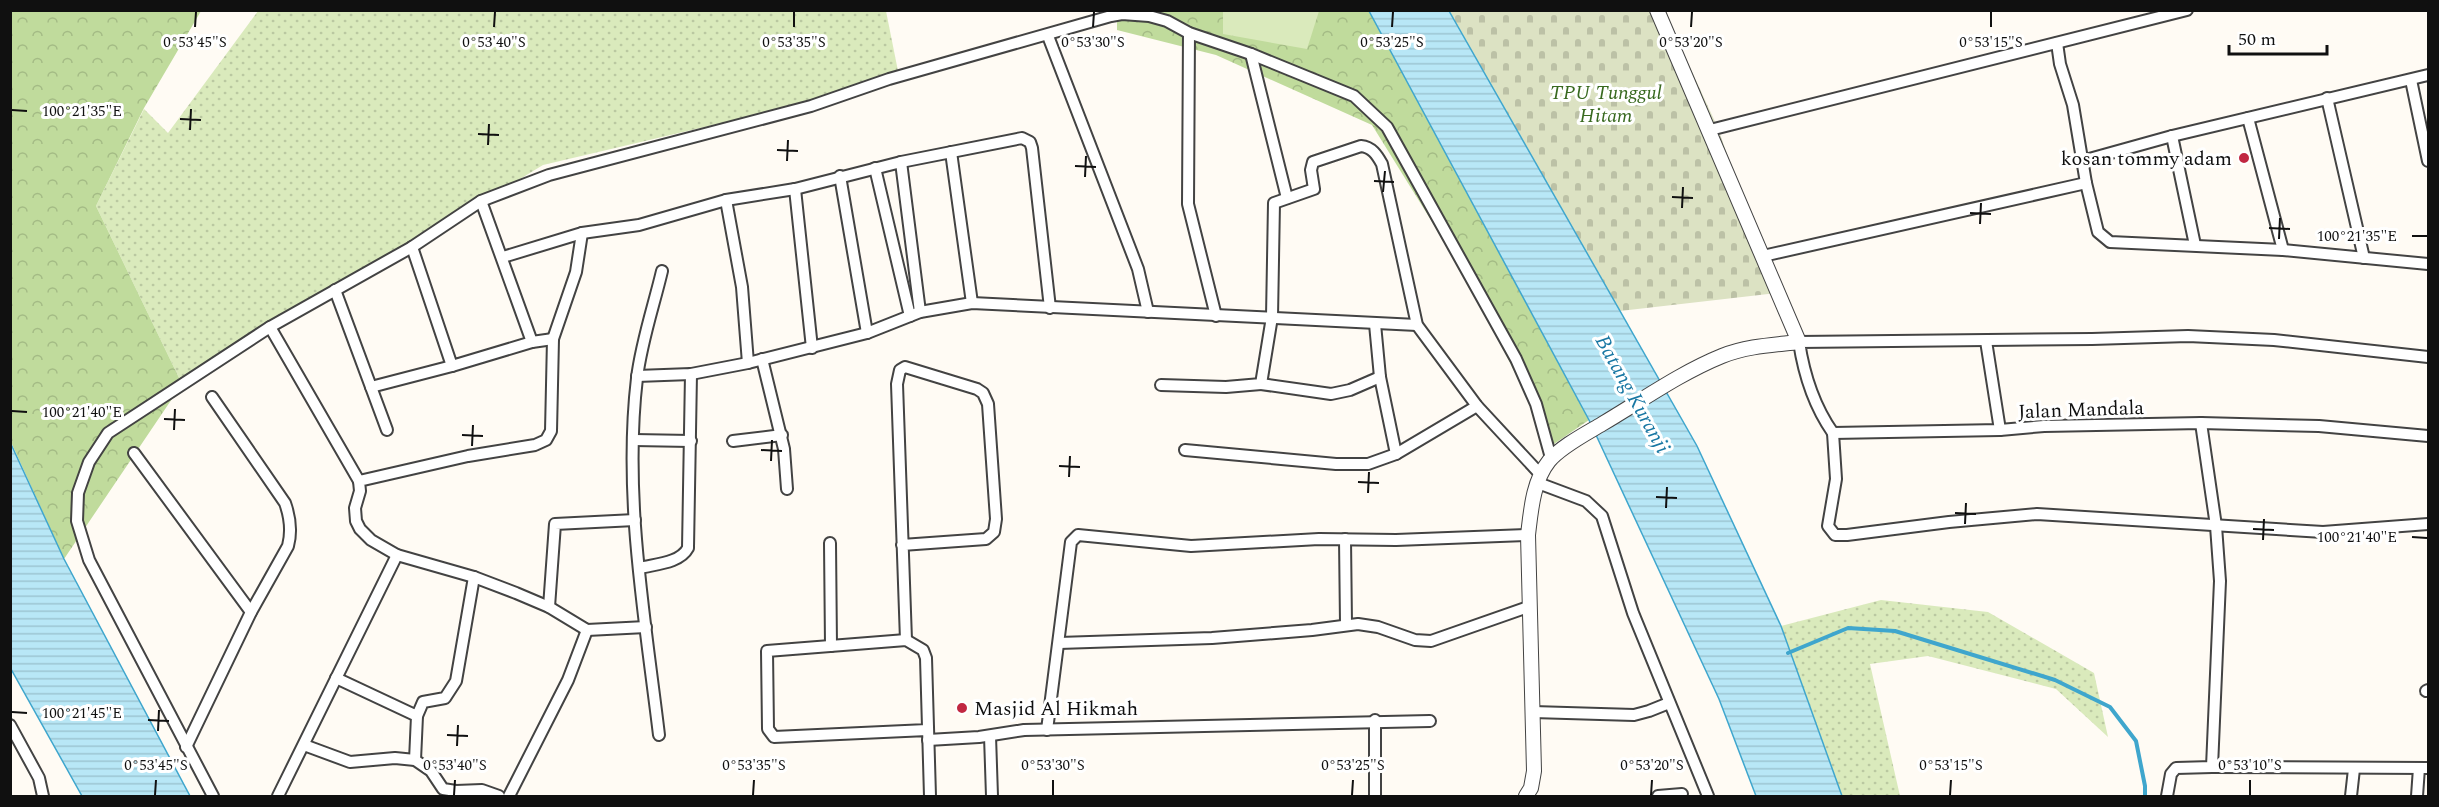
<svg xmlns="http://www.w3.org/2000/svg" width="2439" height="807" font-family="Spectral,serif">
	<defs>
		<pattern id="grass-dots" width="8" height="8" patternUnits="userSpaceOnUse" patternTransform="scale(1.5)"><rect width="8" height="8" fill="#daeabc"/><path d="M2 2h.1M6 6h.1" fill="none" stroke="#bac8a1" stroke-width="1.8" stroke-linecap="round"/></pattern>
		<pattern id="forest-crowns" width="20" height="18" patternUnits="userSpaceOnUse" patternTransform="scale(1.5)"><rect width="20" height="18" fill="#c0db9c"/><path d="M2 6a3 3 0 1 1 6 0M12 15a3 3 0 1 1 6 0" fill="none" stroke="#a4bb85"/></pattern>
		<pattern id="cemetery-stones" width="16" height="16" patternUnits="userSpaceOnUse" patternTransform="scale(1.5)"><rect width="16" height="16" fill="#dce2c3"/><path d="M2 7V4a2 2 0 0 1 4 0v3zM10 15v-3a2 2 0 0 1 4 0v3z" fill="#bcc1a6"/></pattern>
		<pattern id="water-rules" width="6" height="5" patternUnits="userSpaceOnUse" patternTransform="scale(1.5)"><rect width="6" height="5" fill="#b8e7f6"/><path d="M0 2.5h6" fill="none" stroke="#9dc5d2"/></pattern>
	</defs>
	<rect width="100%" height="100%" fill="#fffbf4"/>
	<g fill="url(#grass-dots)">
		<polygon points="258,11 886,11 900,81 543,165 182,384 96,206 144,109 168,133"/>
		<polygon points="1881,600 1988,612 2094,673 2108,737 2056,689 1928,656 1870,664 1900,796 1842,796 1781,626"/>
	</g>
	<g fill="url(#forest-crowns)">
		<polygon points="10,11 201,11 144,108 96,206 182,384 64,559 11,442"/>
		<polygon points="1117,11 1369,11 1589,420 1551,446 1473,288 1372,125 1216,55 1117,30"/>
	</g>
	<polygon fill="url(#cemetery-stones)" points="1449,11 1664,11 1717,126 1777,293 1620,311"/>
	<polygon fill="#daeabc" points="1223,11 1223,10 1319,11 1307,49 1223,34"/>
	<g fill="url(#water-rules)" stroke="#3fa6cd" stroke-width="1.5">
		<polygon points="1369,11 1449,11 1697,446 1781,626 1842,796 1756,796 1719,699 1589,420"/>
		<polygon points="10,442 64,559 190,796 82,796 11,669"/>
	</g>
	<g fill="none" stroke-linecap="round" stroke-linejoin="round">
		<polyline stroke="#3fa6cd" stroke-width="4" points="1788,653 1848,628 1895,631 2055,680 2110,707 2136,741 2145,786 2145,796"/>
		<g stroke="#434343" stroke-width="14">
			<g id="minor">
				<polyline points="1189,33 1188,204 1216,316"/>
				<polyline points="1048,36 1138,269 1148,312"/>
				<polyline points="2057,43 2060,64 2073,105 2086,183 2098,232 2110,242 2283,250 2428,264"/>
				<polyline points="1251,54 1287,198"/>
				<polyline points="2411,80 2428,161"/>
				<polyline points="2327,98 2364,258"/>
				<polyline points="2248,118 2283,250"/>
				<polyline points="1710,130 2187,10"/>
				<polyline points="2172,136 2195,245"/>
				<polyline points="951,152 972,303"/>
				<polyline points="2082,161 2172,136 2428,75"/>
				<polyline points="901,162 920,312"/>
				<polyline points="875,168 910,316"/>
				<polyline points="840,176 867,333"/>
				<polyline points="795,189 812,348"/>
				<polyline points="726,200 742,287 748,363"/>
				<polyline points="481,201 532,342"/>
				<polyline points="582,233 576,272 553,339 551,431 546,440 535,445 468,456 359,481 360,491 355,508 356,521 360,529 371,540 397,555 474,577 516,593 549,607 587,630 646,627"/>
				<polyline points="412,247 452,366 532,342 553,339"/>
				<polyline points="1763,256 2086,183"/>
				<polyline points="503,257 582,233 639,225 726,200 795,189 901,162 1022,138 1030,142 1032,148 1050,308"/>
				<polyline points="335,290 387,430"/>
				<polyline points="1375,324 1380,377 1396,454"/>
				<polyline points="270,327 359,481"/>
				<polyline points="1986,341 2000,430"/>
				<path d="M2428 357 2274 340 2188 336 2092 339 1799 342C1804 375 1814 406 1833 433L2000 430 2044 426 2201 423 2319 426 2428 436"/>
				<polyline points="762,359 784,449 787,489"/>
				<polyline points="637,376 691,374 748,363 867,333 920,312 972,303 1417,325"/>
				<polyline points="1261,384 1331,394 1350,390 1380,377"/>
				<path d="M1161 385 1226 387 1261 384 1272 317 1274 203 1314 189 1311 170 1313 162 1361 146C1372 147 1377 155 1382 164L1417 325 1477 406 1541 475"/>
				<polyline points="371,387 452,366"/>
				<polyline points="1833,433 1836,479 1828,526 1835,535 1847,535 1949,522 2037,514 2323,532 2428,524"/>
				<polyline points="634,440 691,441"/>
				<polyline points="733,441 782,435"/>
				<polyline points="1185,450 1336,464 1368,464 1396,454 1477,406"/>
				<polyline points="134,453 251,612"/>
				<polyline points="1538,483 1586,501 1602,516 1633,613 1708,796"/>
				<polyline points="1345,539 1346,624"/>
				<polyline points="830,543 831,646"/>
				<polyline points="902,545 986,539 994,532 996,519 988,404 983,393 977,389 905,367 900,370 897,384 906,640"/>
				<path d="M640 568C656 564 680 563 688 548L691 374"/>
				<polyline points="549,607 555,524 635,520"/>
				<polyline points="1059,643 1212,638 1312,630 1358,624 1378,627 1415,640 1431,641 1528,607"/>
				<polyline points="336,678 417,716 423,702 445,698 456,681 474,577"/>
				<polyline points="2426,691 2428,690"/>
				<polyline points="1533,712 1634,715 1649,711 1669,703"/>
				<polyline points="10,725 39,778 43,796"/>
				<polyline points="927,730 774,737 768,729 767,651 906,640 923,650 926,658 930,796"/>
				<polyline points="1047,730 1071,542 1078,535 1191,546 1319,539 1396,540 1528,535"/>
				<path d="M659 735C645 618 623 496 637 378 641 343 654 305 662 271"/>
				<polyline points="990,736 992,796"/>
				<polyline points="928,740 979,737 1024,730 1430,721"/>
				<polyline points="304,745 350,762 395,758 415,760 431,771 443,789 456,791 482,790 499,796"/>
				<path d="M186 747 251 612 288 546C292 531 290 517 285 503L212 397"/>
				<polyline points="415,760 417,716"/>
				<polyline points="2212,767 2428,768"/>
				<polyline points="213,796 89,560 77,521 78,493 89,462 108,433 270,327 412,247 481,201 549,175 811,106 889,79 1111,16 1122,14 1149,16 1167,21 1189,33 1251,54 1354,96 1387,127 1516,359 1536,404 1551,458"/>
				<polyline points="278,796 397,555"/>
				<polyline points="509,796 568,680 587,630"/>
				<polyline points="1375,796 1375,720"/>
				<polyline points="1658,796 1682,794"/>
				<polyline points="2167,796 2171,774 2176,768 2212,767 2220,581 2216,526 2201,423"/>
				<polyline points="2351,796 2354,769"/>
				<polyline points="2417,796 2419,768"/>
			</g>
		</g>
		<g stroke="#434343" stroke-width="16">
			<path id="tertiary" d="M1526 796 1531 788 1534 771 1528 535C1531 510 1533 481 1549 461 1560 447 1587 433 1602 424 1641 401 1680 373 1722 356 1747 346 1773 345 1799 342L1657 10"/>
		</g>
		<use href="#minor" stroke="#fff" stroke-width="10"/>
		<use href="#tertiary" stroke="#fff" stroke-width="14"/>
	</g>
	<path fill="none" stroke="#101010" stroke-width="2" d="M195 27 196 12M494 27 495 12M794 27V12M1093 27 1094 12M1392 27 1393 12M1691 27 1692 12M1991 27V12M12 110 27 111M180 119 201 120M190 130 191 109M478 134 499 135M488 145 489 124M777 150 798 151M787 161 788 140M1075 166 1096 167M1085 177 1086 156M1374 181 1394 182M1383 192 1385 171M1672 197 1693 198M1682 208 1683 187M1970 213 1991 214M1980 224 1981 203M2269 228 2290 229M2412 236H2427M2279 239 2280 218M12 411 27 412M164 419 185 420M174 430 175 409M462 435 483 436M472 446 473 425M761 450 782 451M771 461 772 440M1059 466 1080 467M1069 477 1070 456M1358 482 1379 483M1368 493 1369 472M1656 497 1677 498M1666 508 1667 487M1955 513 1976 514M1965 524 1966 503M2253 529 2274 530M2412 537 2427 538M2263 540 2264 519M12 712 27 713M148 720 169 721M158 731 159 710M447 735 468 736M457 746 458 725M155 795 156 780M454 795 455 780M753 795 754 780M1053 795V780M1352 795 1353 780M1651 795 1652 780M1950 795 1951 780M2250 795V780"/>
	<g fill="#c12741" stroke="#fff" stroke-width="2">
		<circle cx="2244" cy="158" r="6"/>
		<circle cx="962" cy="708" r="6"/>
	</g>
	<g text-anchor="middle" stroke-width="6" stroke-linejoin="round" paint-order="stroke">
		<g font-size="20" font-style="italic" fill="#38691f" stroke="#fff">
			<text x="1606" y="99">TPU Tunggul<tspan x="1606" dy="23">Hitam</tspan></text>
		</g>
		<g font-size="20" fill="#101010" stroke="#fff" text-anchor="end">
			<text x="2232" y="165">kosan tommy adam</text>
			<text x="974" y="715" text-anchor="start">Masjid Al Hikmah</text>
		</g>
		<g font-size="20" fill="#101010" stroke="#fff">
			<text transform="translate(2081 409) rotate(-2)" y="7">Jalan Mandala</text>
		</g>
		<g font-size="21" font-style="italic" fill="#1877a3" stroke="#fff">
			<text transform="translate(1633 394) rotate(61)" y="7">Batang Kuranji</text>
		</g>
	</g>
	<g font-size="15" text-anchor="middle" fill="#101010" stroke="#fff" stroke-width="6" stroke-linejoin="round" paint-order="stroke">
		<text x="195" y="47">0°53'45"S</text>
		<text x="494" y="47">0°53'40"S</text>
		<text x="794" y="47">0°53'35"S</text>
		<text x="1093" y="47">0°53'30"S</text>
		<text x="1392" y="47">0°53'25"S</text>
		<text x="1691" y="47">0°53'20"S</text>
		<text x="1991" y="47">0°53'15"S</text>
		<text x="82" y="116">100°21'35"E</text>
		<text x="2357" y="241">100°21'35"E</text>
		<text x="82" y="417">100°21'40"E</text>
		<text x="2357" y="542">100°21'40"E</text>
		<text x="82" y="718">100°21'45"E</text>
		<text x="156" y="770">0°53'45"S</text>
		<text x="455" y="770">0°53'40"S</text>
		<text x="754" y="770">0°53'35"S</text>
		<text x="1053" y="770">0°53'30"S</text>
		<text x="1353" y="770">0°53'25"S</text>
		<text x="1652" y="770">0°53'20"S</text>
		<text x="1951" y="770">0°53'15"S</text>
		<text x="2250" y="770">0°53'10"S</text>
	</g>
	<rect width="2439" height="807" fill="none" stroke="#101010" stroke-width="24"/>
	<path d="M2229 45v9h98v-9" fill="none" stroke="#101010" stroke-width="3"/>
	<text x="2238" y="45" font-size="18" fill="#101010" stroke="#ffffff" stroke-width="4.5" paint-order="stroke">50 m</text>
</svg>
